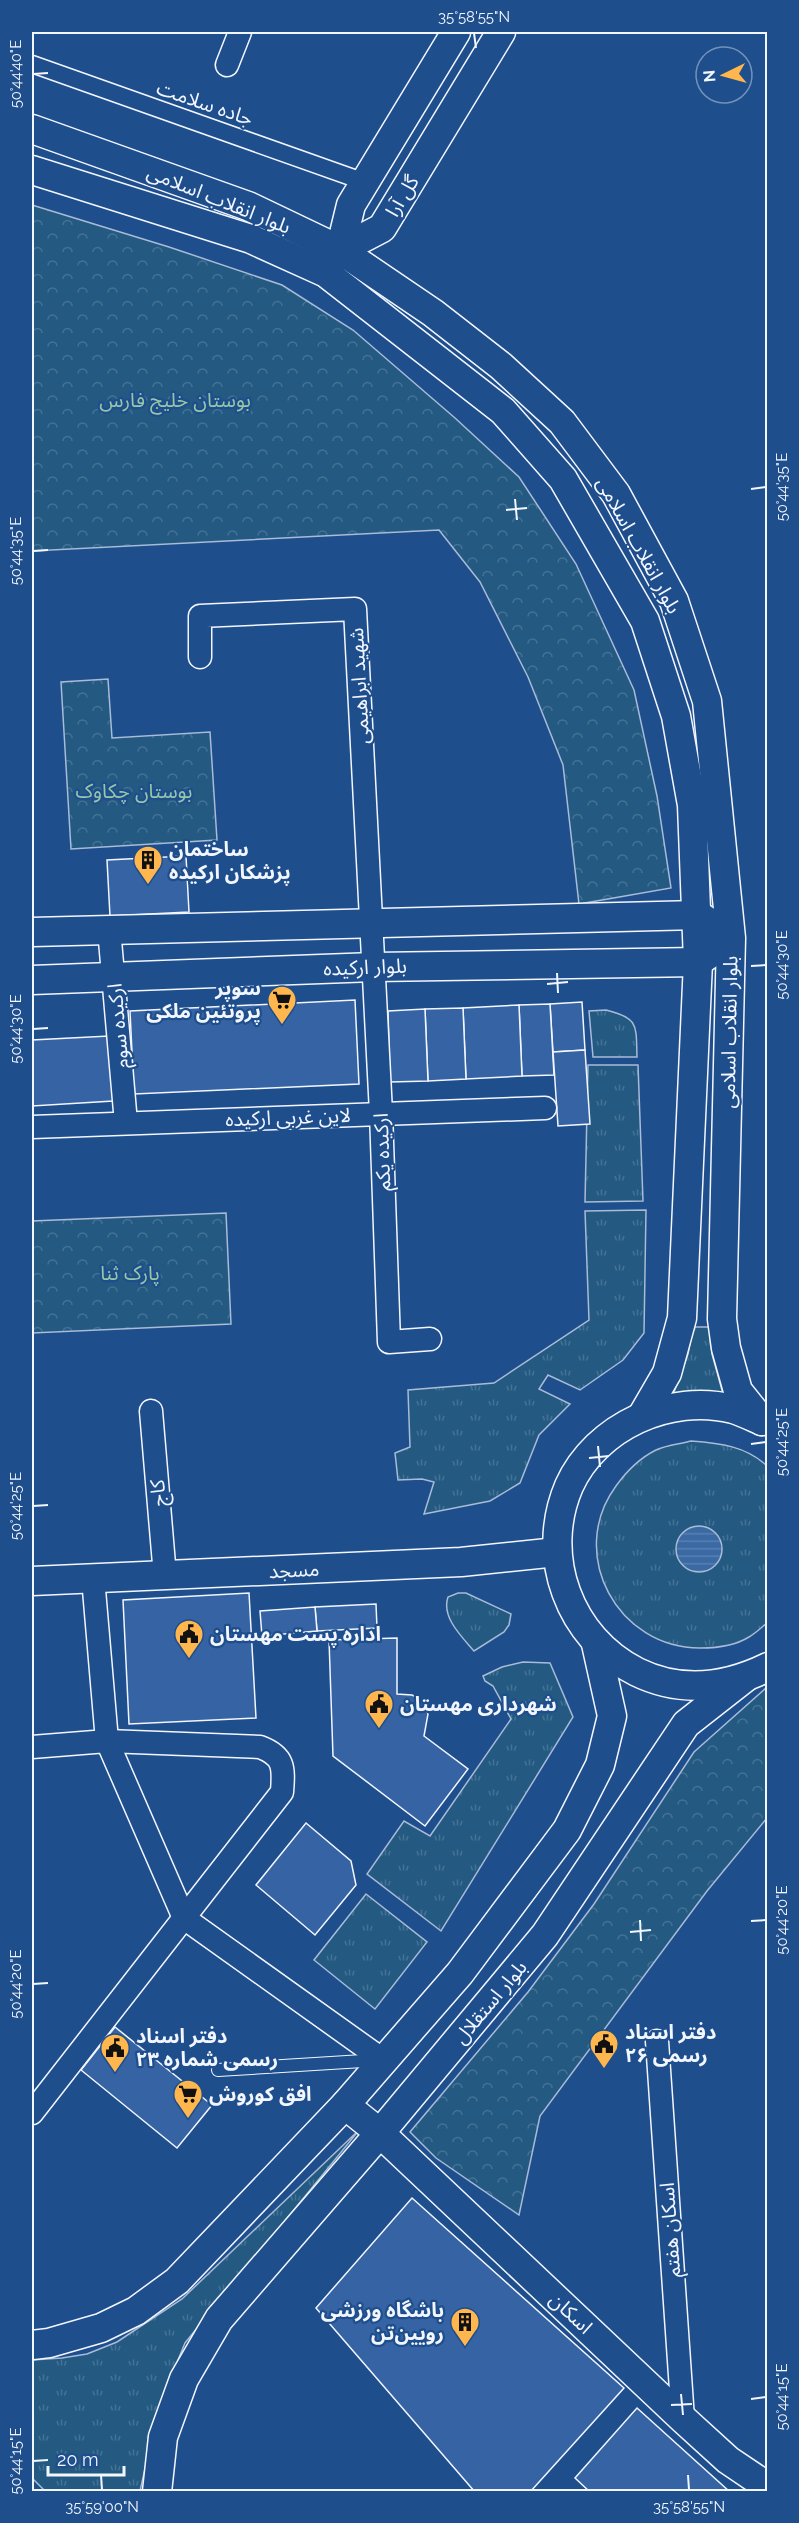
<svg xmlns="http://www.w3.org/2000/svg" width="799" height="2523" font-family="Raleway,'Noto Sans Arabic',sans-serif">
	<defs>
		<pattern id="grass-tufts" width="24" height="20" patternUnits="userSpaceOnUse" patternTransform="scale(1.5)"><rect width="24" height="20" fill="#245a82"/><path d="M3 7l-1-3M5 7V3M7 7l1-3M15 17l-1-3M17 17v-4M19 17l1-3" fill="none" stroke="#447295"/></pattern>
		<pattern id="park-crowns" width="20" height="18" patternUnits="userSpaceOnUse" patternTransform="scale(1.5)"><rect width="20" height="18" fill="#245a82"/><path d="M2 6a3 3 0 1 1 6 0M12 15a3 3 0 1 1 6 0" fill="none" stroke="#447295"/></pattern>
		<pattern id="water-rules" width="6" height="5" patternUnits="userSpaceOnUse" patternTransform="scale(1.5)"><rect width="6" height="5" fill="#3b69a3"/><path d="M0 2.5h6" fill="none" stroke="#587fb1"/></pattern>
	</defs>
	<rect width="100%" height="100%" fill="#1f4e8c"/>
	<g fill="url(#grass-tufts)" stroke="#a8bbd7" stroke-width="1.5">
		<path d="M606 1010C639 1018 636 1025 637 1057H593L589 1011Z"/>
		<polygon points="588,1065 638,1065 643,1201 585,1202"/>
		<polygon points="646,1210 644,1333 623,1360 580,1390 548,1375 539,1389 570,1404 539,1435 520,1483 490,1501 424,1514 434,1482 422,1479 398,1480 395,1453 410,1447 408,1390 494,1383 589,1320 585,1211"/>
		<polygon points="693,1327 709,1327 712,1354 723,1394 673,1395 688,1354"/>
		<path d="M691 1441C719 1443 747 1446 768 1467L767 1623C762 1627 756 1633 749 1637 736 1645 717 1648 701 1648 618 1649 566 1554 616 1486 626 1472 640 1458 656 1450 666 1445 680 1444 691 1441Z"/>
		<path d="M458 1593H466L511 1614 509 1625 504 1632 474 1651C462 1637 441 1617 448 1597Z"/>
		<polygon points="523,1662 550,1663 573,1717 441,1931 367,1874 404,1821 430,1836 511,1719 493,1686 485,1681 483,1676 502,1667"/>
		<polygon points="366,1894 427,1942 375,2009 314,1960"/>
		<polygon points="360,2129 185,2343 159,2407 140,2491 45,2491 32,2478 32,2360 62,2358 87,2354 117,2342 182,2299"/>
	</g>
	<g fill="url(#park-crowns)" stroke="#a8bbd7" stroke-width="1.5">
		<polygon points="32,205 169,247 282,285 353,330 455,418 519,477 576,564 634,690 657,796 671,888 579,904 563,765 528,677 480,582 439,530 32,551"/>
		<polygon points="108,679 112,738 210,732 217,840 71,849 61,682"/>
		<polygon points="226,1213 231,1324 32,1333 32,1221"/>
		<polygon points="767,1687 767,1818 707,1891 540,2116 519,2215 436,2158 410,2132 528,1992 594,1904 694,1752"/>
	</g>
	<circle fill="url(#water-rules)" stroke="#a8bbd7" stroke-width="1.5" cx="699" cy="1549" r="23"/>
	<g fill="#3563a3" stroke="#f2f6ff" stroke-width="1.5">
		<polygon points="186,856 189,912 110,916 107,860"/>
		<polygon points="355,1000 359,1084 134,1094 130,1011"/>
		<polygon points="582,1002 585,1050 553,1052 550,1004"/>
		<polygon points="550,1004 554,1075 522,1076 519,1005"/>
		<polygon points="519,1005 522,1076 466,1079 463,1008"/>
		<polygon points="463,1008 466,1079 428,1081 425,1009"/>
		<polygon points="425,1009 428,1081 390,1082 388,1011"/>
		<polygon points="109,1036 113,1101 32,1106 32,1040"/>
		<polygon points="585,1050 590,1124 558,1126 553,1052"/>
		<polygon points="249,1593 256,1718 129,1724 123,1600"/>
		<polygon points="376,1604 377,1628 317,1631 315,1607"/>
		<polygon points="315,1607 317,1631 262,1636 260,1611"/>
		<polygon points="397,1638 397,1694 412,1695 423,1701 428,1714 424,1736 468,1769 425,1826 333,1756 329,1640"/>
		<polygon points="306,1823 351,1861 356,1885 315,1935 256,1885"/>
		<polygon points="115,2027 212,2105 177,2148 81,2070"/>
		<polygon points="412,2198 624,2388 530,2492 475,2492 316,2308"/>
		<polygon points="637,2408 730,2492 590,2492 575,2478"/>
	</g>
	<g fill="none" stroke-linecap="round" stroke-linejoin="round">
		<g stroke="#f2f6ff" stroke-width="14">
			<polyline id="service" points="218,2070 379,2060"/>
		</g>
		<g stroke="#f2f6ff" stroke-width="19">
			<polyline id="pedestrian" points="32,64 365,182"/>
		</g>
		<g stroke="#f2f6ff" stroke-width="25">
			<g id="minor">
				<polyline points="227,65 240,32"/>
				<polyline points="200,657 200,616 355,609 381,1113 389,1342 430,1339"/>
				<polyline points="109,929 126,1123"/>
				<polyline points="32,1127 545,1108"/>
				<polyline points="151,1411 165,1576"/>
				<polyline points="93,1578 107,1741 184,1918 383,2060"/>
				<path d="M32 1747 107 1741 260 1747C284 1756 284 1767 282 1792L32 2113"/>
				<polyline points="657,2041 683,2419"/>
			</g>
		</g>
		<g stroke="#f2f6ff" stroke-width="31">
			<g id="tertiary">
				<polyline points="32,129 248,206 340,250 433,313 501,366 562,422 616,494 674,601 707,701 731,938 722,1319 726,1348 738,1391 762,1421"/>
				<polyline points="32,170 251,239 326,273 503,411 563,479 645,621 676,716 692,805 698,962 682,1318 667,1373 642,1416"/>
				<polyline points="340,250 382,228 501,32"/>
				<polyline points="333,261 340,250 351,205 456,32"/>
				<polyline points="32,932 698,915 713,925"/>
				<polyline points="32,980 374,967 698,962 714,951"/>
				<path d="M762 1421C753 1417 743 1412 733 1409 670 1393 596 1426 569 1486 539 1556 569 1638 637 1672 680 1693 725 1688 768 1667"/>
				<polyline points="32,1581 461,1562 557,1552"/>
				<polyline points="345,2105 380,2133 683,2419 728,2460 768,2487"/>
				<polyline points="32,2345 49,2343 101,2328 136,2311 177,2281 345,2105 460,1973 567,1830 600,1765 612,1716 596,1644"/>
				<polyline points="157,2492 163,2437 184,2379 219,2319 380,2133 545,1935 686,1724 746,1677"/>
			</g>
		</g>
		<use href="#service" stroke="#1f4e8c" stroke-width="12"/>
		<use href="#pedestrian" stroke="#1f4e8c" stroke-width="16"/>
		<use href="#minor" stroke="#1f4e8c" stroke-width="22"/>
		<use href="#tertiary" stroke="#1f4e8c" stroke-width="28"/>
	</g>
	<path fill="none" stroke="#f2f6ff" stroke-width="2" d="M474 33 476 48M33 74 48 73M751 489 766 487M515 499 517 520M506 510 527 508M33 551 48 550M751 966 766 965M557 973 558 993M547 984 568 982M33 1029 48 1028M751 1444 766 1442M598 1446 600 1467M589 1458 609 1456M33 1506 48 1505M640 1920 641 1941M751 1921 766 1920M630 1932 651 1930M33 1984 48 1983M681 2394 683 2415M751 2399 766 2397M671 2405 692 2404M33 2461 48 2460M101 2475 102 2490M688 2475 689 2490"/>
	<defs>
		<g id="building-pin" transform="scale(1.5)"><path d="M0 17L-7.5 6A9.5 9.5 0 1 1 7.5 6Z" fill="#ffb74d" stroke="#1f4e8c"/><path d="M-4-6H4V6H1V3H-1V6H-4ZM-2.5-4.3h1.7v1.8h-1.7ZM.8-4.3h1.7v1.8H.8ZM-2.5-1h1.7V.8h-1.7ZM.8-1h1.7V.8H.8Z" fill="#111"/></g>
		<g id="supermarket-pin" transform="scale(1.5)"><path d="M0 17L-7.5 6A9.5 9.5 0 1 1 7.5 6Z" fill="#ffb74d" stroke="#1f4e8c"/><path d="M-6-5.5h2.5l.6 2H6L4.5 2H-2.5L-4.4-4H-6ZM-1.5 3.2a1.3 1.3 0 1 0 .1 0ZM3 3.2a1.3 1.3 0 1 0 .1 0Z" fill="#111"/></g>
		<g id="civic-pin" transform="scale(1.5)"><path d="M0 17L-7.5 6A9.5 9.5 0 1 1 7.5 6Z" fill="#ffb74d" stroke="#1f4e8c"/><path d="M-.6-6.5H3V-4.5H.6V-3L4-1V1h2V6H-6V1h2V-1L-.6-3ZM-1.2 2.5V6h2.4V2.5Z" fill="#111"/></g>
	</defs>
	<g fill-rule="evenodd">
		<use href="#building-pin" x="148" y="860"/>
		<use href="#supermarket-pin" x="282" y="1000"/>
		<use href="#civic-pin" x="189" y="1634"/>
		<use href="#civic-pin" x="379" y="1704"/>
		<use href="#civic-pin" x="604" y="2044"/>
		<use href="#civic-pin" x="115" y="2048"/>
		<use href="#supermarket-pin" x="188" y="2094"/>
		<use href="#building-pin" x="465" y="2322"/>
	</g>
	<g text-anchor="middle" stroke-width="4.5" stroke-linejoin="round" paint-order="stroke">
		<g font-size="20" fill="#f2f6ff" stroke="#1f4e8c">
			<text transform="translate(205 103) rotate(19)" y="7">جاده سلامت</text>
			<text transform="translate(402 196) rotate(-59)" y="7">گل آرا</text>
			<text transform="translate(219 199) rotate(22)" y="7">بلوار انقلاب اسلامی</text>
			<text transform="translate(639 545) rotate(61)" y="7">بلوار انقلاب اسلامی</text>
			<text transform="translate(359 686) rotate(-93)" y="7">شهید ابراهیمی</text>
			<text transform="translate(365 967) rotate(-2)" y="7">بلوار ارکیده</text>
			<text transform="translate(118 1026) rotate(-95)" y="7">ارکیده سوم</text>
			<text transform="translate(729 1032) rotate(-89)" y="7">بلوار انقلاب اسلامی</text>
			<text transform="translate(288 1117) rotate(-2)" y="7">لاین غربی ارکیده</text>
			<text transform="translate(382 1152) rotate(-92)" y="7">ارکیده یکم</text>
			<text transform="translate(158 1493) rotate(-95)" y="7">کاج</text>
			<text transform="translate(294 1570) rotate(-3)" y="7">مسجد</text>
			<text transform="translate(490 2002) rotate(-50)" y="7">بلوار استقلال</text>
			<text transform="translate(670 2230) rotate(-94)" y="7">اسکان هفتم</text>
			<text transform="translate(571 2313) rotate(43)" y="7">اسکان</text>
		</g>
		<g font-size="20" fill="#97c8a6" stroke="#1f4e8c">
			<text x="175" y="407">بوستان خلیج فارس</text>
			<text x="134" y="798">بوستان چکاوک</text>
			<text x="130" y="1280">پارک ثنا</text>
		</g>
		<g font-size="20" font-weight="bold" fill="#f2f6ff" stroke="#1f4e8c" text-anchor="start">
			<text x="169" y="856">ساختمان<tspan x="169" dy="23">پزشکان ارکیده</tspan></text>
			<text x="261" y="995" text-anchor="end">سوپر<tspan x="261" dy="23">پروتئین ملکی</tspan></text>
			<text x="210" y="1641">اداره پست مهستان</text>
			<text x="400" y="1711">شهرداری مهستان</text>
			<text x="625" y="2039">دفتر اسناد<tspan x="625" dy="23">رسمی ۲۶</tspan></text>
			<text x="136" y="2043">دفتر اسناد<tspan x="136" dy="23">رسمی شماره ۲۳</tspan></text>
			<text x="209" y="2101">افق کوروش</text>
			<text x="444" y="2317" text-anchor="end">باشگاه ورزشی<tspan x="444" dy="23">رویین‌تن</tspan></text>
		</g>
	</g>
	<rect width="799" height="2523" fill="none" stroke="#1f4e8c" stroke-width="66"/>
	<g transform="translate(724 75) rotate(265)"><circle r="28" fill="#1f4e8c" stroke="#7391ba" stroke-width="1.5"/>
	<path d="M0-4.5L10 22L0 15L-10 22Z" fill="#ffb74d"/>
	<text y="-9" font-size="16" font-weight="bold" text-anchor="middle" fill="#f2f6ff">N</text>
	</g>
	<path d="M48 2466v9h76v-9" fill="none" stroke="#f2f6ff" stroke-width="3"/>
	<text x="57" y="2466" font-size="18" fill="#f2f6ff" stroke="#1f4e8c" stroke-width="4.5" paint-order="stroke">20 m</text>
	<rect x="33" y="33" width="733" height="2457" fill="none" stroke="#f2f6ff" stroke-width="2"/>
	<g font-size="15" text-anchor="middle" fill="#f2f6ff">
		<text x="474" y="22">35°58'55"N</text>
		<text transform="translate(16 74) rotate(-90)" y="5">50°44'40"E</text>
		<text transform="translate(782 487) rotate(-90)" y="5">50°44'35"E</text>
		<text transform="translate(16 551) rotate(-90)" y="5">50°44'35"E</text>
		<text transform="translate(782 965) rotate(-90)" y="5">50°44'30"E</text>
		<text transform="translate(16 1029) rotate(-90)" y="5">50°44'30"E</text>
		<text transform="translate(782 1442) rotate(-90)" y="5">50°44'25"E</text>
		<text transform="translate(16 1506) rotate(-90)" y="5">50°44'25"E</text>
		<text transform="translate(782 1920) rotate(-90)" y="5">50°44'20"E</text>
		<text transform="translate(16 1984) rotate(-90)" y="5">50°44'20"E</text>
		<text transform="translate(782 2397) rotate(-90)" y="5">50°44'15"E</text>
		<text transform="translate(16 2461) rotate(-90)" y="5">50°44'15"E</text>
		<text x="102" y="2512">35°59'00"N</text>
		<text x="689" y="2512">35°58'55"N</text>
	</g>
</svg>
